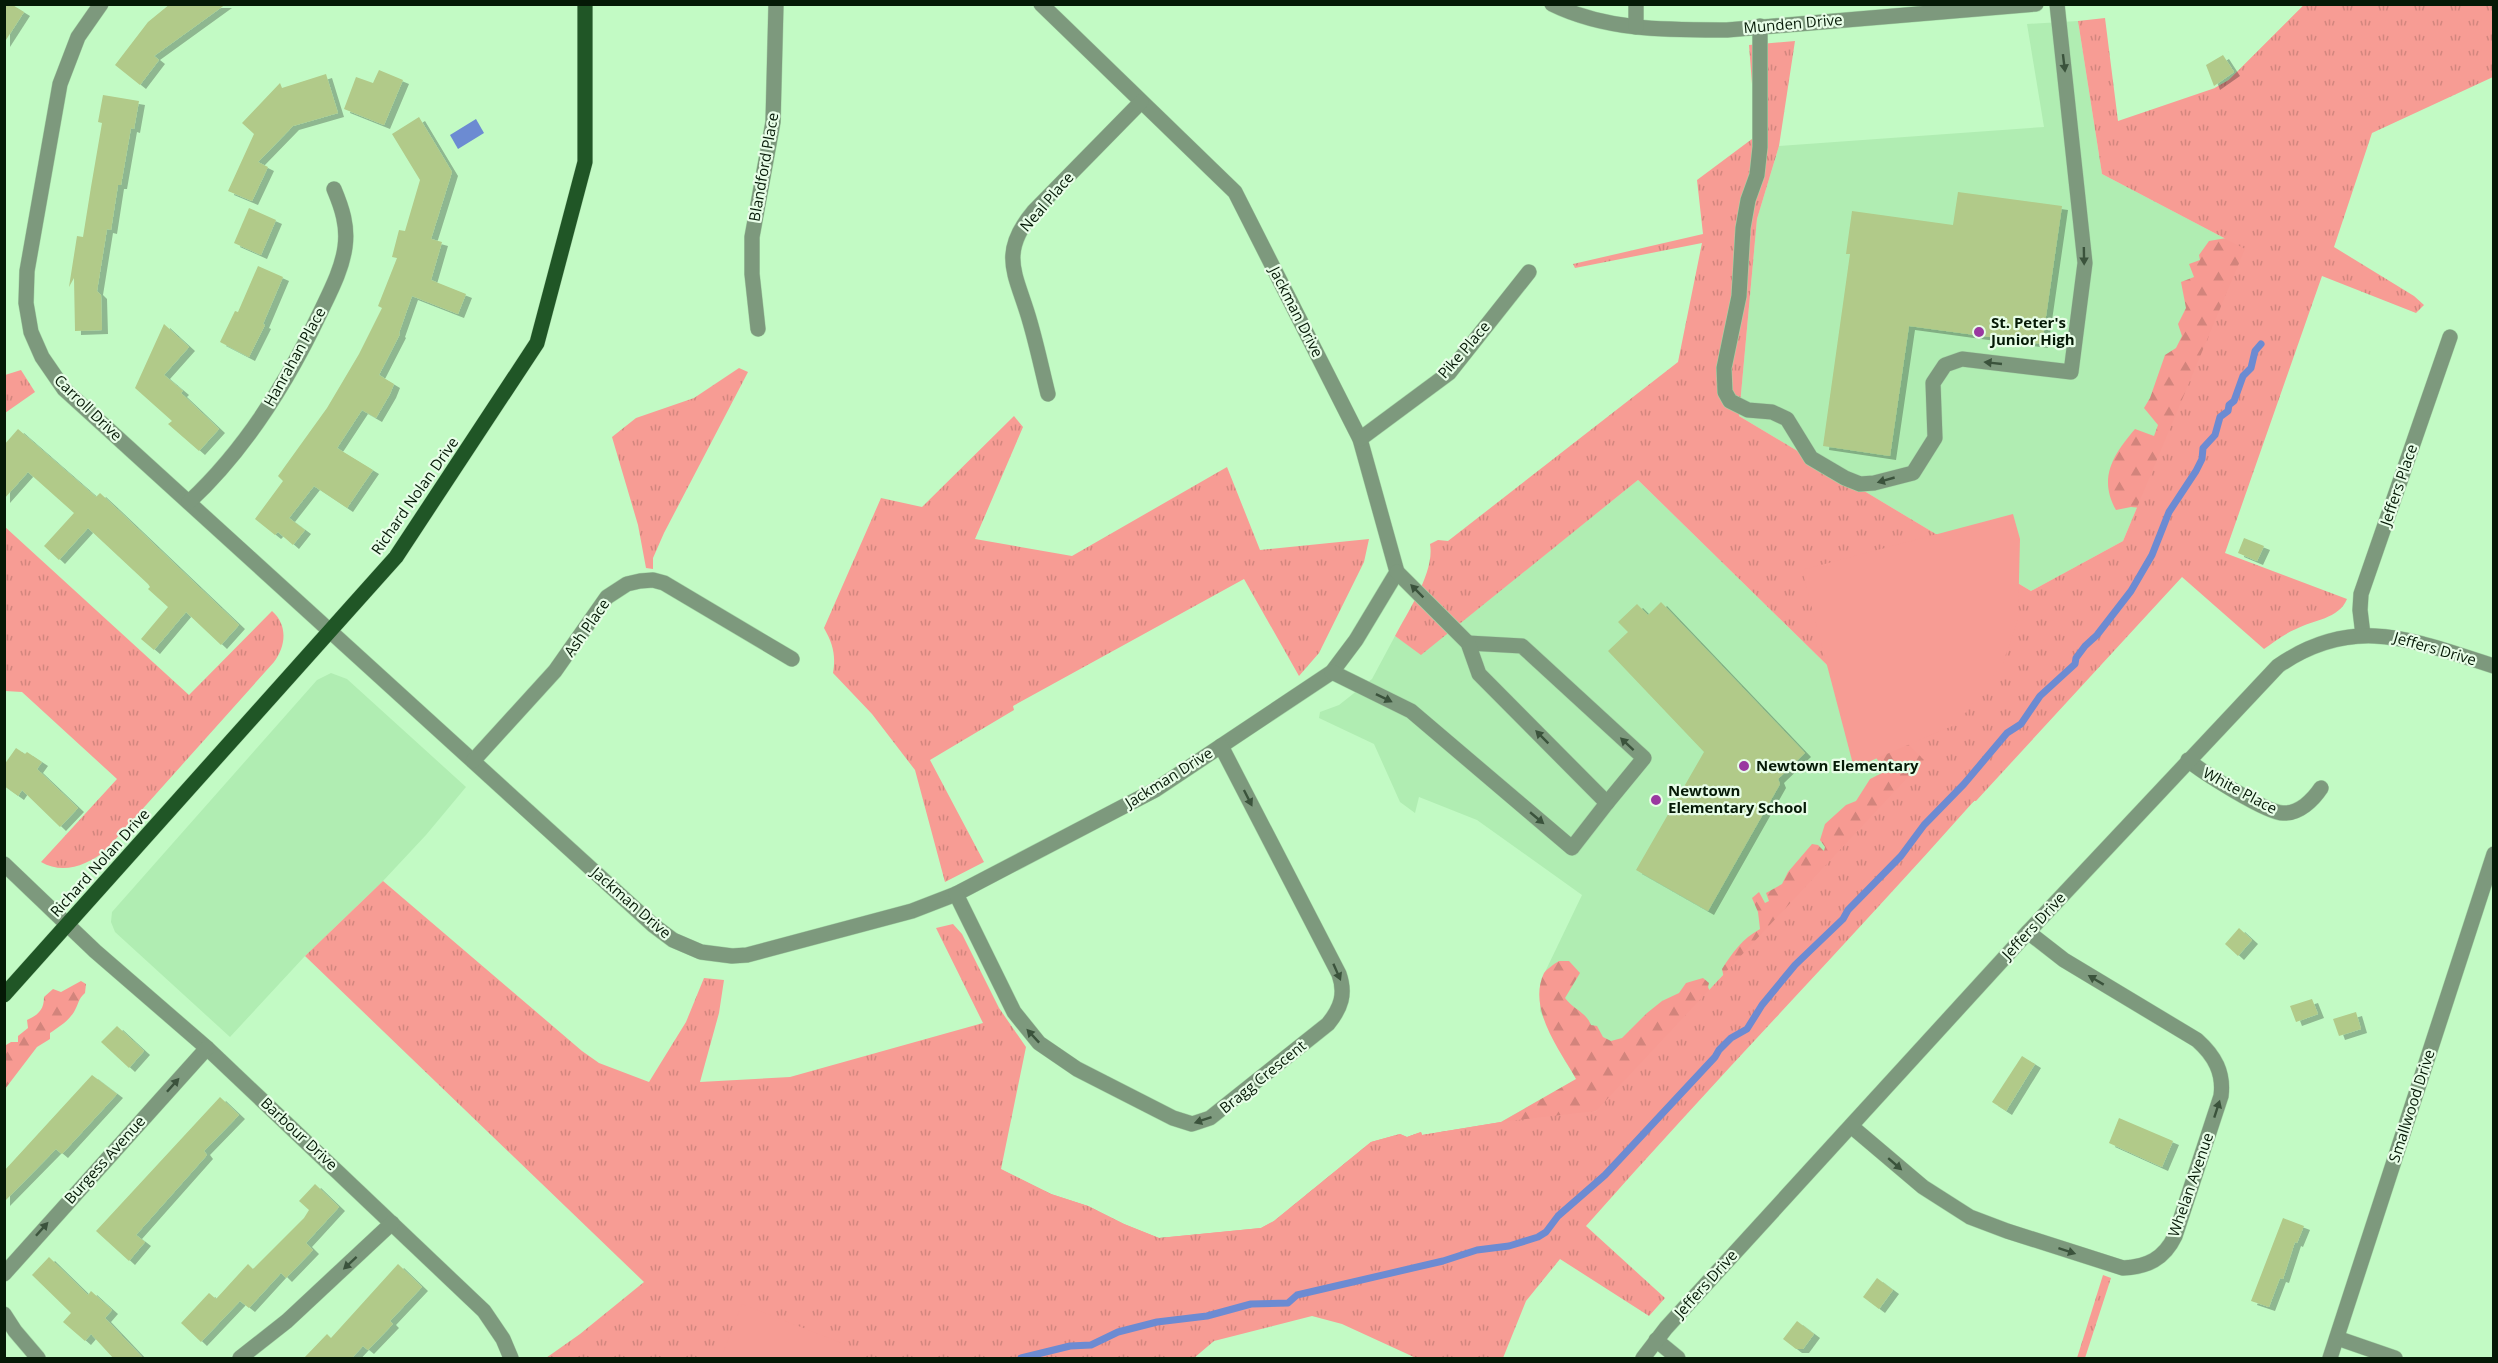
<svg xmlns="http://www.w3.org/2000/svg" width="2498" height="1363" font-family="'Open Sans',sans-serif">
	<defs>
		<pattern id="forest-firs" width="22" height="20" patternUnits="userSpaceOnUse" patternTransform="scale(1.5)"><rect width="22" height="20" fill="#f79a92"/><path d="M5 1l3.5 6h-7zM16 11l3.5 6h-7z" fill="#d2847c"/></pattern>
		<pattern id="park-tufts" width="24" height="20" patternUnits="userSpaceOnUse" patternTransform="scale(1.5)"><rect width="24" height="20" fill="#f79c94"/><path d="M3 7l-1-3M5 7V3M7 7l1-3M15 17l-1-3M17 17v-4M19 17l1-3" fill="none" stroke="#d2867e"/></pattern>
		<filter id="shadow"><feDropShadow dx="6" dy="4" stdDeviation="0" flood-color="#0004"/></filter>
	</defs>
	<rect width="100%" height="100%" fill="#c2fac4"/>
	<g fill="#b0edb2">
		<polygon points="2078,21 2102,174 2245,249 2123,541 2031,591 1739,416 1757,219 1779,146 2044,127 2027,24"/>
		<polygon points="1638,480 1924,760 1596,1111 1501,1122 1577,1079 1565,1061 1540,1011 1540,993 1545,972 1582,895 1477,820 1419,797 1415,813 1400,802 1374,744 1319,718 1320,712 1339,705 1372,679 1395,636 1421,654"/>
		<polygon points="331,673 347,679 466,787 426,835 383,881 305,956 230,1037 115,932 111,922 112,912 317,680"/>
	</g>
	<g fill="url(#forest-firs)">
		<path d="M2304 5 2414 57 2142 508 2131 507 2116 510C2098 478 2113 455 2135 429L2154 436 2158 425 2144 408 2150 398 2165 355 2176 348 2182 336 2178 324 2186 308 2181 282 2194 277 2189 264 2200 260 2199 255 2209 241 2232 237 2215 88 2229 80Z"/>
		<path d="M1978 708 1724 978 1722 969C1733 952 1742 939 1760 929L1758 912 1752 898 1759 892 1765 903 1769 901 1766 893 1782 884 1788 872 1812 844 1818 845 1824 851 1825 847 1820 840 1825 824 1846 805 1856 801 1870 779 1882 773 1881 765 1875 756Z"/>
		<path d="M1559 961H1569L1580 973 1565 998C1573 1009 1586 1012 1591 1025L1597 1026 1603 1037 1611 1041 1622 1038 1647 1013 1662 1001 1679 993 1686 983 1703 978 1709 983 1708 987 1711 994 1648 1090 1111 1308 1000 1169 1051 1194 1088 1206 1124 1224 1159 1238 1261 1228 1274 1221 1371 1142 1400 1134 1407 1137 1421 1132 1422 1135 1501 1122 1576 1079C1560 1050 1527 1009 1544 973 1547 969 1554 964 1559 961Z"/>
		<path d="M81 981 86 984 85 993C78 999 79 1003 75 1010 70 1020 59 1027 50 1033V1039L37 1047 5 1089 6 1045 11 1042H18V1036L28 1028 27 1020C38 1015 44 1010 44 997L53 989 61 992Z"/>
	</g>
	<g fill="url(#park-tufts)">
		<path d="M2304 5H2493V77L2372 133 2334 247 2414 296 2424 305 2416 313 2322 276 2225 553 2347 599C2339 619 2313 620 2296 629 2284 634 2274 642 2264 649L2182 577 1976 801H1974C1847 944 1713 1082 1586 1226L1665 1298 1649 1316 1560 1259 1526 1301 1503 1358H1416L1342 1324 1312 1316 1214 1341 1194 1358H546L580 1334 644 1282 305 956 383 881 582 1051 599 1063 649 1082 686 1022 704 978 724 980 719 1013 700 1082 790 1077 983 1023 936 928 953 924 962 934 999 1008 1026 1047 1001 1169 1051 1194 1088 1206 1124 1224 1159 1238 1261 1228 1274 1221 1371 1142 1400 1134 1407 1137 1421 1132 1422 1135 1501 1122 1596 1111 1924 760 1638 480 1421 655 1395 636C1408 611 1435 572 1430 544L1438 540 1448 541 1678 362 1702 243 1575 268 1573 264 1703 234 1697 180 1756 136 1749 45 1795 41 1779 146 1757 219 1739 416 2031 591 2123 541 2245 249 2102 174 2078 21 2105 18 2118 121 2215 88 2229 80Z"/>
		<polygon points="739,368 748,372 664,533 653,558 653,569 646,568 638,525 612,437 636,418 694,398"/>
		<polygon points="21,370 35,392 5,413 5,375"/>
		<path d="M1014 416 1023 427 975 539 1072 556 1227 467 1260 550 1369 539 1364 562 1319 653 1299 676 1244 579 1013 706 1014 710 930 760 984 862 945 882 915 770 872 714 833 673C836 655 833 644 824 628L881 498 922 507Z"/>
		<path d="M4 526 189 695 272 611C288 625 286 646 274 662L105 851C87 865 63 875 41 862L117 779 22 692 5 691Z"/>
		<polygon points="2103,1275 2111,1278 2085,1358 2077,1358"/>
	</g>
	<g fill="#f79c94">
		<polygon points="2013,514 2020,539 2018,618 2003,663 1957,724 1854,768 1802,570"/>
		<polygon points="742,1304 852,1347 847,1358 721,1358"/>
	</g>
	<polygon fill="#6c8bd2" points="476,119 484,133 458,149 450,135"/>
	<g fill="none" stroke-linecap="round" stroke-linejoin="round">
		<polyline stroke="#6c8bd2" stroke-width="7" points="1021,1358 1070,1346 1091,1345 1118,1332 1157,1322 1207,1316 1251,1304 1288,1303 1297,1295 1443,1261 1477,1250 1509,1246 1538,1237 1546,1232 1558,1216 1605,1175 1715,1057 1719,1050 1731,1038 1747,1029 1762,1005 1795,965 1843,919 1848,910 1901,856 1924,825 1964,784 2007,733 2021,724 2040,696 2075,664 2076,658 2085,646 2097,635 2131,591 2152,555 2169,512 2196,471 2202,459 2203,448 2215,435 2220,417 2228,411 2229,405 2234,401 2243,376 2251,368 2255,351 2261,344"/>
	</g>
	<g fill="#b1ca89" filter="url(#shadow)">
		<polygon points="4,4 11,4 24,12 4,43"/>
		<polygon points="170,4 226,4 154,56 159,60 140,85 115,65 148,22"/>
		<polygon points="2223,55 2234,72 2214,86 2206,65"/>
		<polygon points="379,70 403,80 384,125 344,109 356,77 373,83"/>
		<polygon points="326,74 338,113 293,126 258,162 268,167 252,201 228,191 254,134 242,123 280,83 282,88"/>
		<polygon points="103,95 139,101 134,129 131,128 121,185 118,185 111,230 107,229 97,291 101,295 102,330 75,331 74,278 69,287 77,236 83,237 91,187 102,123 98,122"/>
		<polygon points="419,117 452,172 431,239 442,242 431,280 466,294 458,314 412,296 399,333 400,334 379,375 394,384 390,394 376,418 362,410 337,448 373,470 347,508 314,486 289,518 305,530 293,545 278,532 275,535 255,519 283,481 278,476 327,408 359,354 382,308 378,306 397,258 392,257 399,230 405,231 420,180 392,134"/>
		<polygon points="1958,192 2062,206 2042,344 1909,326 1890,456 1823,446 1850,254 1846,254 1852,211 1953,225"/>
		<polygon points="249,208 276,220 261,255 234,243"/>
		<polygon points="258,266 283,277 263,324 265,325 249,357 220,342 235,311 238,312"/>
		<polygon points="164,324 189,347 164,375 183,391 181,393 219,429 199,451 168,424 172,421 135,388"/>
		<polygon points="18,429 96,497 100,493 114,506 239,625 221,645 186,612 154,650 141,639 168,607 148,589 150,587 148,584 88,528 59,560 44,546 74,513 28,472 4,499 4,445"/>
		<polygon points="2244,538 2264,546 2257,561 2238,553"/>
		<polygon points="1661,602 1805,753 1778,779 1780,784 1708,911 1636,870 1704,752 1608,651 1628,632 1618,622 1637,604 1648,615"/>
		<polygon points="16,748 25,754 27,752 42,762 37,769 78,808 60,827 22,790 18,796 4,786 4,765"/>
		<polygon points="2239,928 2252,940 2238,956 2225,944"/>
		<polygon points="2312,999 2318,1014 2296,1022 2290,1006"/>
		<polygon points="2356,1012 2361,1029 2339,1036 2333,1019"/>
		<polygon points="117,1026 144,1051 129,1068 101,1042"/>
		<polygon points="2022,1056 2035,1064 2006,1111 1992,1102"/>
		<polygon points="92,1075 117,1094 62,1154 56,1149 4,1202 4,1171"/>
		<polygon points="220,1097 239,1115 204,1151 207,1155 136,1235 145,1242 129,1261 96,1231"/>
		<polygon points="2119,1118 2173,1141 2162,1167 2109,1143"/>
		<polygon points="315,1184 339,1207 306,1243 313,1250 286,1278 281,1273 249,1308 240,1301 201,1342 181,1323 209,1293 216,1299 248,1264 253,1269 304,1218 309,1210 299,1201"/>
		<polygon points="2283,1218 2304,1226 2297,1243 2295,1242 2283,1279 2280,1278 2269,1307 2251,1301"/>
		<polygon points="49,1257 88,1295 91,1291 112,1310 105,1318 144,1359 114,1359 91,1334 85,1341 63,1322 71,1313 32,1275"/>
		<polygon points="398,1264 422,1287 390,1321 393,1324 368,1350 363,1346 351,1359 303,1359 327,1334 331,1338"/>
		<polygon points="1877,1278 1893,1290 1879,1309 1863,1297"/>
		<polygon points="1797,1321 1814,1334 1803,1349 1796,1349 1783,1339"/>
	</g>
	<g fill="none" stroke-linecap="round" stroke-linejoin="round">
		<g stroke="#a4d6a6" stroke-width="16">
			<g id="minor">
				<polyline points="101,4 78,37 60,84 27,271 26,303 31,332 42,357 64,389 653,925 673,940 701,952 732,956 747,955 912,911 956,894 1155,790 1332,672 1356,640 1397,572 1360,439 1235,192 1041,4"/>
				<path d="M1552 4C1607 31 1668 30 1727 30L2036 4"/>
				<polyline points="1636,4 1636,27"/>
				<polyline points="1760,26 1760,147 1757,175 1748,200 1743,228 1739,296 1724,368 1725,392 1730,401 1748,410 1772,412 1787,419 1811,458 1845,478 1860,484 1874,483 1913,473 1935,438 1933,383 1945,365 1962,359 2071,372 2085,263 2057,4"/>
				<polyline points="758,329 752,274 752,237 773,122 776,4"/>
				<path d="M1048 394C1042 370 1037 346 1030 322 1017 275 997 255 1034 211L1141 102"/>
				<polyline points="1360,439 1449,373 1529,272"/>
				<path d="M189 502C246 449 288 381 321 311 331 290 342 269 345 247 348 226 342 208 334 189"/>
				<polyline points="2363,635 2360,610 2361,594 2450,337"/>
				<polyline points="1468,643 1522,646 1644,758 1607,803"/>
				<polyline points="1332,672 1411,711 1572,848 1607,803 1479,674 1468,643 1397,572"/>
				<path d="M2188 760C2202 772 2267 813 2283 813 2299 814 2313 800 2321 788"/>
				<polyline points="473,761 555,671 607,597 627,584 640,581 653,580 664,583 792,659"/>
				<polyline points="4,864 95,951 207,1048 484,1311 503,1339 511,1358"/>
				<path d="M956 894 1014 1012 1039 1043 1077 1069 1173 1118 1192 1124 1210 1118 1328 1024C1341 1008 1346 994 1339 974L1221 746"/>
				<path d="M1851 1126 1923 1187 1970 1217 2007 1231 2123 1268C2147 1267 2164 1259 2175 1236L2221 1096C2224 1073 2215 1056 2197 1040L2064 960 2028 932"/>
				<polyline points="4,1274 207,1048"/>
				<polyline points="4,1314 15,1331 38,1358"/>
				<polyline points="2337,1338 2395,1358"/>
				<polyline points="1656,1340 1678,1358"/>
				<polyline points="240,1358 287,1321 392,1223"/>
				<path d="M1643 1358 1666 1328 2028 932 2278 666C2355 613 2414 641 2494 666"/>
				<polyline points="2330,1358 2494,854"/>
			</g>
		</g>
		<g stroke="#a4d6a6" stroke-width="16">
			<polyline id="major" points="4,995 396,557 537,343 585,162 585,4"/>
		</g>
		<use href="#minor" stroke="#7d997d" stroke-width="15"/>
		<use href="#major" stroke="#205626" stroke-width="15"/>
	</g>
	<defs><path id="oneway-solid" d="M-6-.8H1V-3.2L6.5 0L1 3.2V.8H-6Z" transform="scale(1.5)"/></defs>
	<g fill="#3b533c">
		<use href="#oneway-solid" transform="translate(2064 63) rotate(83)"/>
		<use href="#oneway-solid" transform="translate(2084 256) rotate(89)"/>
		<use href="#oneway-solid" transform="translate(1993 363) rotate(-174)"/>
		<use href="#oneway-solid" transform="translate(1886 480) rotate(164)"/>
		<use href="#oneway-solid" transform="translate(1417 591) rotate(-135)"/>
		<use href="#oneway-solid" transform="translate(1384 698) rotate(26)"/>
		<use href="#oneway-solid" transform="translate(1542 737) rotate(-135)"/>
		<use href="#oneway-solid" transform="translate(1627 744) rotate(-137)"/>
		<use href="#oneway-solid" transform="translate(1248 798) rotate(63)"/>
		<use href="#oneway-solid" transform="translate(1537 818) rotate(40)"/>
		<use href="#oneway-solid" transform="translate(1337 972) rotate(66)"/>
		<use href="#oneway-solid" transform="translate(2096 980) rotate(-149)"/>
		<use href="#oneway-solid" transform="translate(1033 1036) rotate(-133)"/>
		<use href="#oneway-solid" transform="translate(173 1085) rotate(-48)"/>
		<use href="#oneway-solid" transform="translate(2217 1109) rotate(-72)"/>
		<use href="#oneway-solid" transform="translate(1203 1120) rotate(161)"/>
		<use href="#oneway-solid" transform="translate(1895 1164) rotate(41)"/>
		<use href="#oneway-solid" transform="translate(42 1229) rotate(-48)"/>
		<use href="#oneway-solid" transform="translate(2067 1251) rotate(18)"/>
		<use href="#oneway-solid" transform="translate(350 1263) rotate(137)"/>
	</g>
	<g fill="#9a38a0" stroke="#e7fde7" stroke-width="2">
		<circle cx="1979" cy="332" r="6"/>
		<circle cx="1744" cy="766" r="6"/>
		<circle cx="1656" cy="800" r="6"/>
	</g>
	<g text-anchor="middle" stroke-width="4.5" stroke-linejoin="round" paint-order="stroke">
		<g font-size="15" fill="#051906" stroke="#e7fde7">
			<text transform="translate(1793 24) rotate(-5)" y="5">Munden Drive</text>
			<text transform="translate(764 167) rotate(-80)" y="5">Blandford Place</text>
			<text transform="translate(1047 202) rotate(-49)" y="5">Neal Place</text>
			<text transform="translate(1296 312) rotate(63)" y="5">Jackman Drive</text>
			<text transform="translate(1464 350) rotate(-49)" y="5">Pike Place</text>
			<text transform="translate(295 357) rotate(-61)" y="5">Hanrahan Place</text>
			<text transform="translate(88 408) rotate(44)" y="5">Carroll Drive</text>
			<text transform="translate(2399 485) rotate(-71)" y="5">Jeffers Place</text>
			<text transform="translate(415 496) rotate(-55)" y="5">Richard Nolan Drive</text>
			<text transform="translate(587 628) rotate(-55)" y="5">Ash Place</text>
			<text transform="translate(2435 649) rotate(16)" y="5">Jeffers Drive</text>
			<text transform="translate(1169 778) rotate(-32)" y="5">Jackman Drive</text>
			<text transform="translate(2240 791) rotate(28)" y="5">White Place</text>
			<text transform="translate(100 863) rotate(-48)" y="5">Richard Nolan Drive</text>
			<text transform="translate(631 903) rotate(41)" y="5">Jackman Drive</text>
			<text transform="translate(2034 926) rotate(-47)" y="5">Jeffers Drive</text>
			<text transform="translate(1263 1077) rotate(-39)" y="5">Bragg Crescent</text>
			<text transform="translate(2412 1106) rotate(-72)" y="5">Smallwood Drive</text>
			<text transform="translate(299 1134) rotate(43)" y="5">Barbour Drive</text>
			<text transform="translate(105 1160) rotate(-48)" y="5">Burgess Avenue</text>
			<text transform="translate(2191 1185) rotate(-71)" y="5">Whelan Avenue</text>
			<text transform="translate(1706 1284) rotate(-48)" y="5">Jeffers Drive</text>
		</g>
		<g font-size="15" font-weight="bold" fill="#051906" stroke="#e7fde7" text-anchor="start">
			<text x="1991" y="328">St. Peter's<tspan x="1991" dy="17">Junior High</tspan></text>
			<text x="1756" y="771">Newtown Elementary</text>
			<text x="1668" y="796">Newtown<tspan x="1668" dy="17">Elementary School</tspan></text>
		</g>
	</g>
	<rect width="2498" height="1363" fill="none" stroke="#051906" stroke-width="12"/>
</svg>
